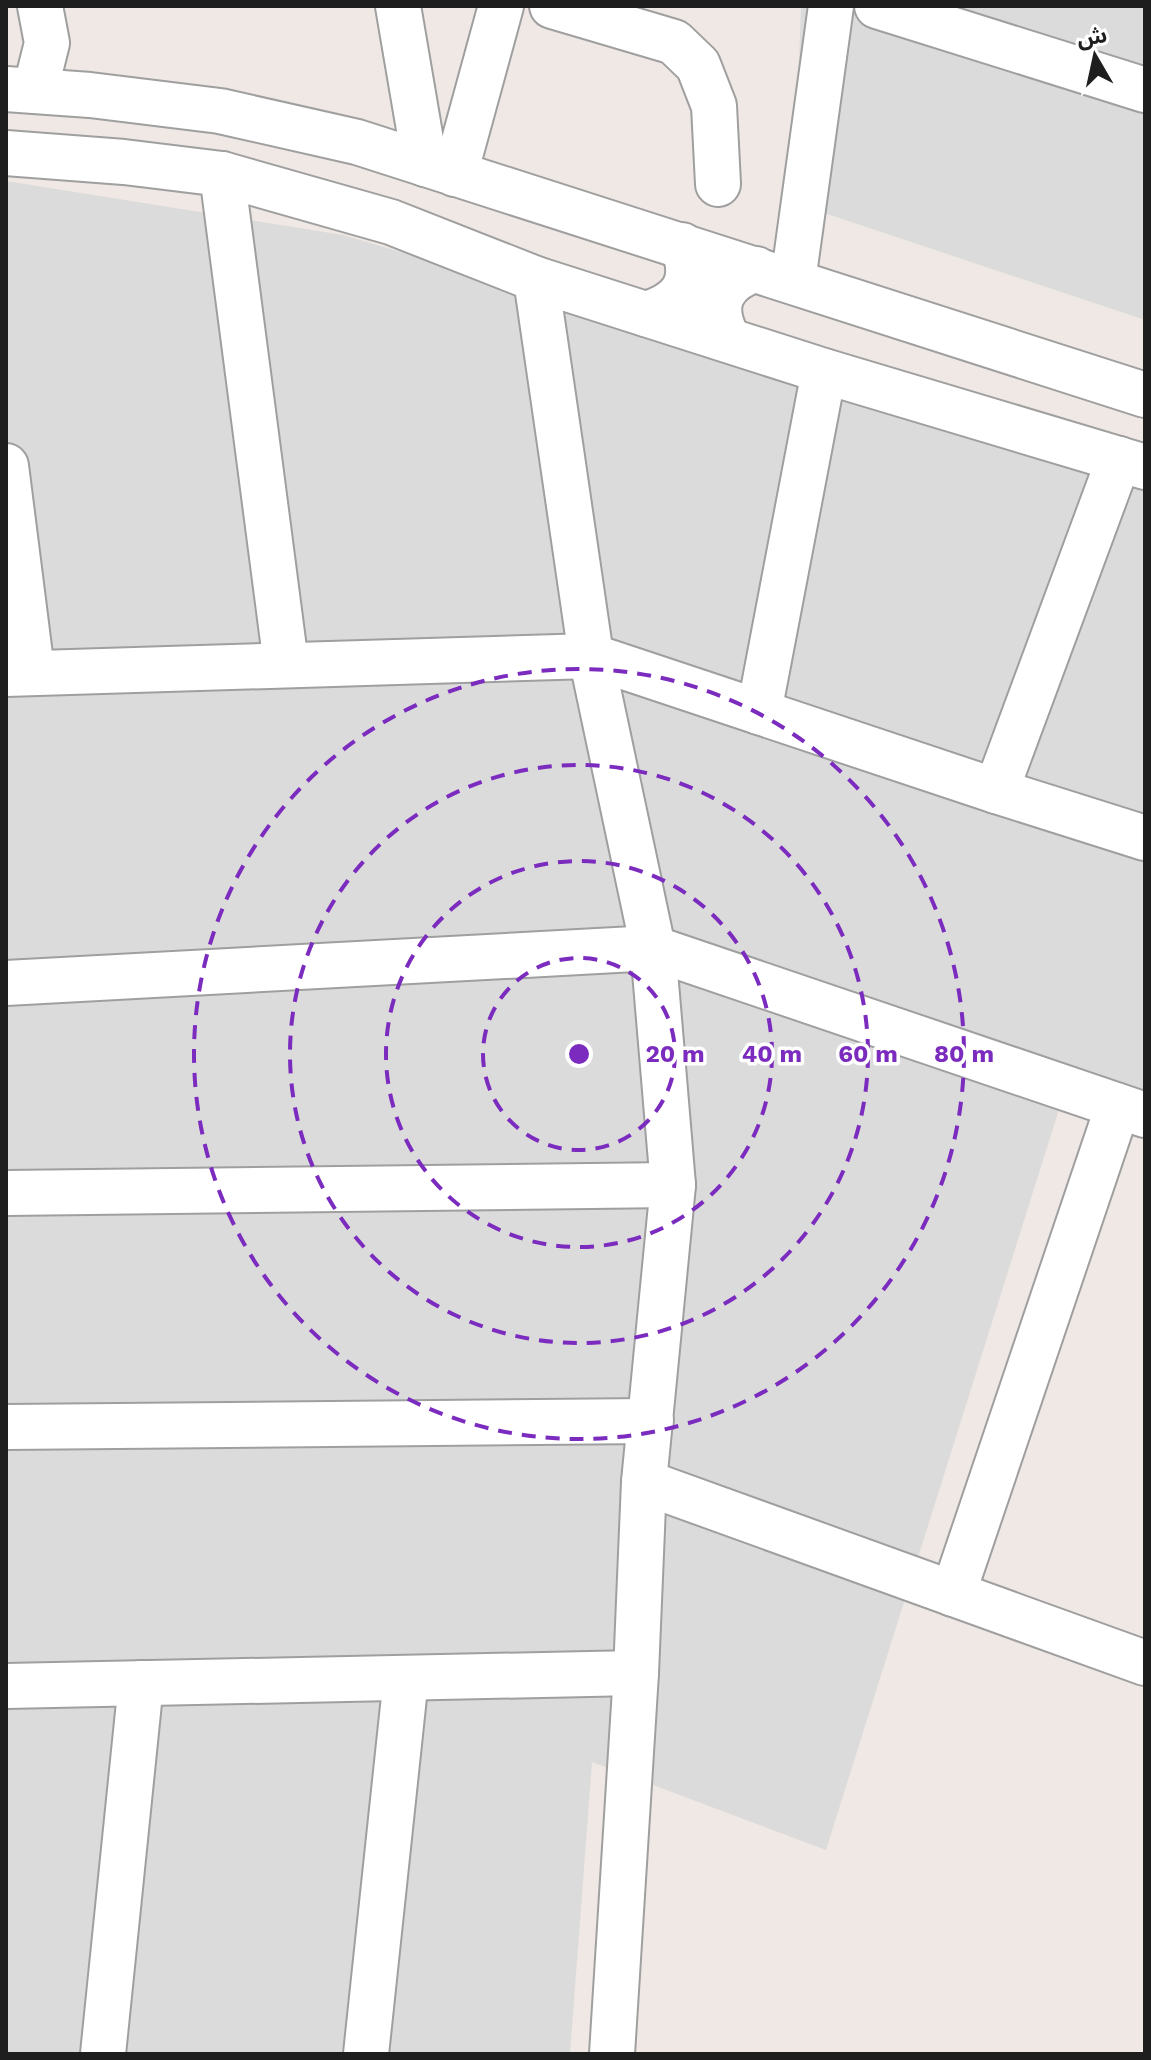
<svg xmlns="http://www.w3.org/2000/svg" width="1151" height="2060" font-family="'Work Sans','Noto Sans Arabic',sans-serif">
	<rect width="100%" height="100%" fill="#efe8e4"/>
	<g fill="#dcdbdb">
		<polygon points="801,6 1145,6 1145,320 794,203"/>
		<polygon points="6,181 343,235 1145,471 1145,1095 1067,1084 826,1850 592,1762 570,2054 6,2054"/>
	</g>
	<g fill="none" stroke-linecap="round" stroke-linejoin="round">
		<g stroke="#9f9f9f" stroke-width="48">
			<g id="minor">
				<polyline points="398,6 425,164"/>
				<polyline points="552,6 674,42 698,65 714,106 718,184"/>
				<polyline points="877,6 1145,90"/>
				<polyline points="6,89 90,95 220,111 357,142 1145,395"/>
				<polyline points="35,91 47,43 40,6"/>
				<polyline points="6,153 124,162 222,174 391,222 536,279 824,371 1145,467"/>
				<polyline points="222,174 286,664"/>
				<polyline points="455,174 501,6"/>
				<polyline points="536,279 591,656 653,948 673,1185 644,1482 636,1673 612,2054"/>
				<polyline points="793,281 831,6"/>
				<path d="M646 314C682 303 698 282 682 245"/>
				<path d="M728 339C710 305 720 282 756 269"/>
				<polyline points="6,466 32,671"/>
				<polyline points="6,674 591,656 996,791 1145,838"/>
				<polyline points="759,712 824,371"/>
				<polyline points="996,791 1119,459"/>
				<polyline points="6,983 653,948 1145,1115"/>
				<polyline points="6,1193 673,1185"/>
				<polyline points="6,1427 651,1421"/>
				<polyline points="644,1482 1145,1663"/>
				<polyline points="953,1594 1118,1106"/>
				<polyline points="6,1686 636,1673"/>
				<polyline points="103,2054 141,1683"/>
				<polyline points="366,2054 406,1678"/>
			</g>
		</g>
		<use href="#minor" stroke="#fff" stroke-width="44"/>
	</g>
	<g fill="none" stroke="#7b2cbf" stroke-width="4" stroke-dasharray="14 10">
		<circle cx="579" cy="1054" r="96"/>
		<circle cx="579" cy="1054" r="193"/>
		<circle cx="579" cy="1054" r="289"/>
		<circle cx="579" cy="1054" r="385"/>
	</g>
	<circle cx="579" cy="1054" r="12" fill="#7b2cbf" stroke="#fff" stroke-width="4"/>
	<g font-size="24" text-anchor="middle" font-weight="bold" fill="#7b2cbf" stroke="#fff" stroke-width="7" stroke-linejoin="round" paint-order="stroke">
		<text x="675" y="1062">20 m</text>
		<text x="772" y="1062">40 m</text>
		<text x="868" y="1062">60 m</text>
		<text x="964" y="1062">80 m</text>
	</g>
	<rect width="1151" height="2060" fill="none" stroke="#1e1e1e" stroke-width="16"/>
	<g transform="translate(1095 56) rotate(351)" stroke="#ffffff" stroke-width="6" paint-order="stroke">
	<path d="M0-6L14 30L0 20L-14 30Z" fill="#1e1e1e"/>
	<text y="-12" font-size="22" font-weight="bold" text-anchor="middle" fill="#1e1e1e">ش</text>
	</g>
</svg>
